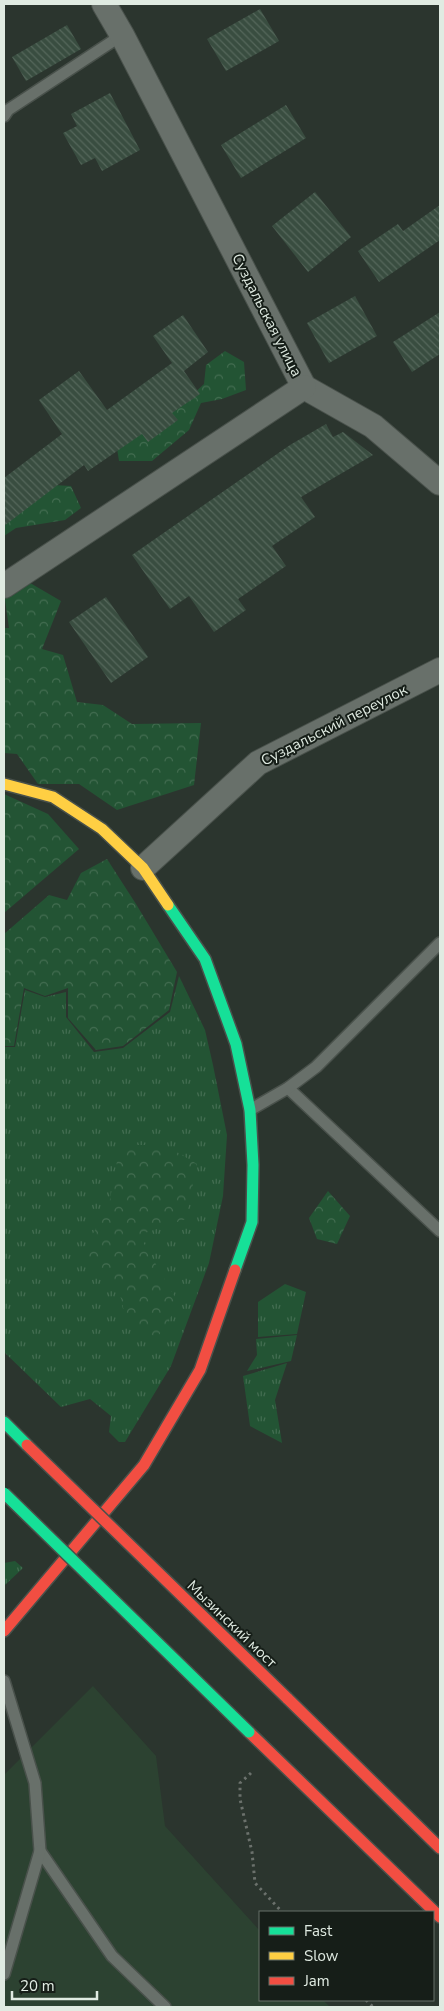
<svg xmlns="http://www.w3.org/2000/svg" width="444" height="2011" font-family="'Nunito Sans',sans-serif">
	<defs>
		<pattern id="grass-tufts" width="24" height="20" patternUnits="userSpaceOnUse" patternTransform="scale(1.25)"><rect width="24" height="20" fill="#235434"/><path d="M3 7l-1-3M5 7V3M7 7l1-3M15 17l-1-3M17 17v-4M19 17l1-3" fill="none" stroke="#436d51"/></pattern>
		<pattern id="forest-crowns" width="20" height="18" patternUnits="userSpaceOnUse" patternTransform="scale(1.25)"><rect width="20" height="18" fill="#235434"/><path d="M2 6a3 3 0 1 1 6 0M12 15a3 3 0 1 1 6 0" fill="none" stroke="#436d51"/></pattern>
		<pattern id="building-back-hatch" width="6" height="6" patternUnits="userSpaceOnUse" patternTransform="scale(1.25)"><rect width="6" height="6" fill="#394d40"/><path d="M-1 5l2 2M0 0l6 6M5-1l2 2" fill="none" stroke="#55675b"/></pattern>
	</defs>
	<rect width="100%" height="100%" fill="#2b352e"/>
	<polygon fill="#2c4231" points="93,1686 156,1756 165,1826 260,1931 260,2000 323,2000 330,2007 4,2007 4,1775"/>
	<g fill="url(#grass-tufts)">
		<polygon points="179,976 205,1030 213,1065 227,1135 223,1196 209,1263 171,1366 125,1442 119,1442 109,1432 111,1416 90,1399 61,1407 4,1352 4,1047 15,1047 25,990 45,997 66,992 66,1017 94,1052 123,1048 170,1012"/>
		<polygon points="285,1284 306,1292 297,1334 258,1337 258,1302"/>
		<polygon points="297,1335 291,1361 247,1371 257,1355 256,1339"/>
		<polygon points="287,1363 275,1400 282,1443 250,1426 243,1376"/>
		<polygon points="15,1561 23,1568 4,1586 4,1563"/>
	</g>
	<g fill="url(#forest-crowns)">
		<polygon points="225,351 244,362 246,390 222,399 201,403 189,430 152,461 119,461 116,442 188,399 204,384 206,365"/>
		<polygon points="19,483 71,486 81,508 65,520 16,528 4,536 4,500"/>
		<polygon points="25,580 61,601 42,649 63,655 77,702 103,705 132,724 201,723 194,785 117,810 79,784 38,784 17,754 4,753 4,628 9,628 4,593"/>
		<polygon points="4,794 48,814 79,849 4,913"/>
		<polygon points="107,859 136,904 177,972 169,1010 123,1046 96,1050 68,1018 68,988 45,996 24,988 14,1046 4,1046 4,934 49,895 67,900 81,873"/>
		<polygon points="120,1145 165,1145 197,1164 186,1219 139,1235 179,1304 157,1338 126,1320 118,1286 81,1252 108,1210"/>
		<polygon points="328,1191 350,1216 337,1244 317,1239 309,1218"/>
	</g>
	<g fill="url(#building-back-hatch)">
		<polygon points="260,9 279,41 226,71 207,39"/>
		<polygon points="67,25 81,49 26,81 12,57"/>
		<polygon points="110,93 140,150 102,171 95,158 81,165 63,133 77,126 71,114"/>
		<polygon points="286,105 306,138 241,178 221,145"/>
		<polygon points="315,192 351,237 308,272 272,226"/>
		<polygon points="440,205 440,240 379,282 358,251 398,224 403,231"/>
		<polygon points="355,296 377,336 329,363 307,323"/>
		<polygon points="440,312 440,354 412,372 393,342"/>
		<polygon points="183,315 208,352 184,371 200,394 172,413 178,420 148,442 142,434 88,471 84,465 4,526 4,478 62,434 39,400 79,371 107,410 172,363 153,336"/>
		<polygon points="326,424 333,437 343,432 373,455 301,497 315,517 272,546 286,566 238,599 246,610 214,632 189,596 170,609 132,555 290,445"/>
		<polygon points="106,597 148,657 111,683 69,622"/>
	</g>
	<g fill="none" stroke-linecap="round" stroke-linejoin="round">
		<g stroke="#49514b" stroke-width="14">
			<g id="lane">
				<polyline points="4,116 8,110 122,35"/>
				<polyline points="288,1088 440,1231"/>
				<polyline points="250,1110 288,1088 316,1067 440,943"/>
				<polyline points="4,1681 35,1783 40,1851 112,1956 165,2007"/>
				<polyline points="4,1974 40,1851"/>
			</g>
		</g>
		<g stroke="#49514b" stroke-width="26">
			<g id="street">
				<polyline points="104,4 122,35 304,387"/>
				<polyline points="304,387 373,426 440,483"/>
				<polyline points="4,586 304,387"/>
				<polyline points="143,868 258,763 440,670"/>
			</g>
		</g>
		<g stroke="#49514b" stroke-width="14">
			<g id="fast">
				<polyline points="168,905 205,959 236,1044 250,1110 253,1165 252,1222 235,1270"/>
				<polyline points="4,1422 27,1445"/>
			</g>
		</g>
		<g stroke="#49514b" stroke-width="14">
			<polyline id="slow" points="4,784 53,797 102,829 143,868 168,905"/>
		</g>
		<g stroke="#49514b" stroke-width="14">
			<g id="jam">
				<polyline points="4,1631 144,1465 200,1370 235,1270"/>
				<polyline points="287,1698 440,1848"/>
				<polyline points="249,1732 440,1917"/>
			</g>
		</g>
		<g stroke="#6b716c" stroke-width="3" stroke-dasharray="2.5 4" stroke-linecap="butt">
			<polyline points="251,1773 240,1783 240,1799 252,1852 255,1883 282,1912"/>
			<polyline points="366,2000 373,2007"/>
		</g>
		<use href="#lane" stroke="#68706a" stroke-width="11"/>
		<use href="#street" stroke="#68706a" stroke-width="24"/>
		<use href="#fast" stroke="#16e098" stroke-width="11"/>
		<use href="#slow" stroke="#ffcf43" stroke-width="11"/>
		<use href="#jam" stroke="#f24e42" stroke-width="11"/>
		<g stroke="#49514b" stroke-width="14" stroke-linecap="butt">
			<polyline id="fast-bridge" points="4,1493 249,1732"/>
		</g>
		<g stroke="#49514b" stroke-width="14" stroke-linecap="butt">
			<polyline id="jam-bridge" points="27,1445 287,1698"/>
		</g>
		<use href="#fast-bridge" stroke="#16e098" stroke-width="11"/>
		<use href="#jam-bridge" stroke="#f24e42" stroke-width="11"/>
	</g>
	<g text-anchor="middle" stroke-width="4" stroke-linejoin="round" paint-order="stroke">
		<g font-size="15" fill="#e0ebe2" stroke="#161e18">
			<text transform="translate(267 315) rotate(63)" y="5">Суздальская улица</text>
			<text transform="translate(334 725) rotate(-27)" y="5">Суздальский переулок</text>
			<text transform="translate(232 1624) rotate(44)" y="5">Мызинский мост</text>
		</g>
	</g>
	<rect width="444" height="2011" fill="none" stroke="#e0ebe2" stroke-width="10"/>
	<rect x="259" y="1911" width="175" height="90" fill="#161e18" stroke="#677069"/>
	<rect x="269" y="1927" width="25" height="8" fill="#16e098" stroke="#677069"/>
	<text x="304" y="1936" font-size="15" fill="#e0ebe2">Fast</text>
	<rect x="269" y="1952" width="25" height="8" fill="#ffcf43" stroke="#677069"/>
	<text x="304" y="1961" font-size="15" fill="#e0ebe2">Slow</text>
	<rect x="269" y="1977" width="25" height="8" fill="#f24e42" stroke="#677069"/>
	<text x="304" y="1986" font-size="15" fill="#e0ebe2">Jam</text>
	<path d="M12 1991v8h85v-8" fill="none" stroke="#e0ebe2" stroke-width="2.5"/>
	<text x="20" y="1991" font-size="15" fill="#e0ebe2" stroke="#161e18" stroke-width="4" paint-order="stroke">20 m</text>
</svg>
